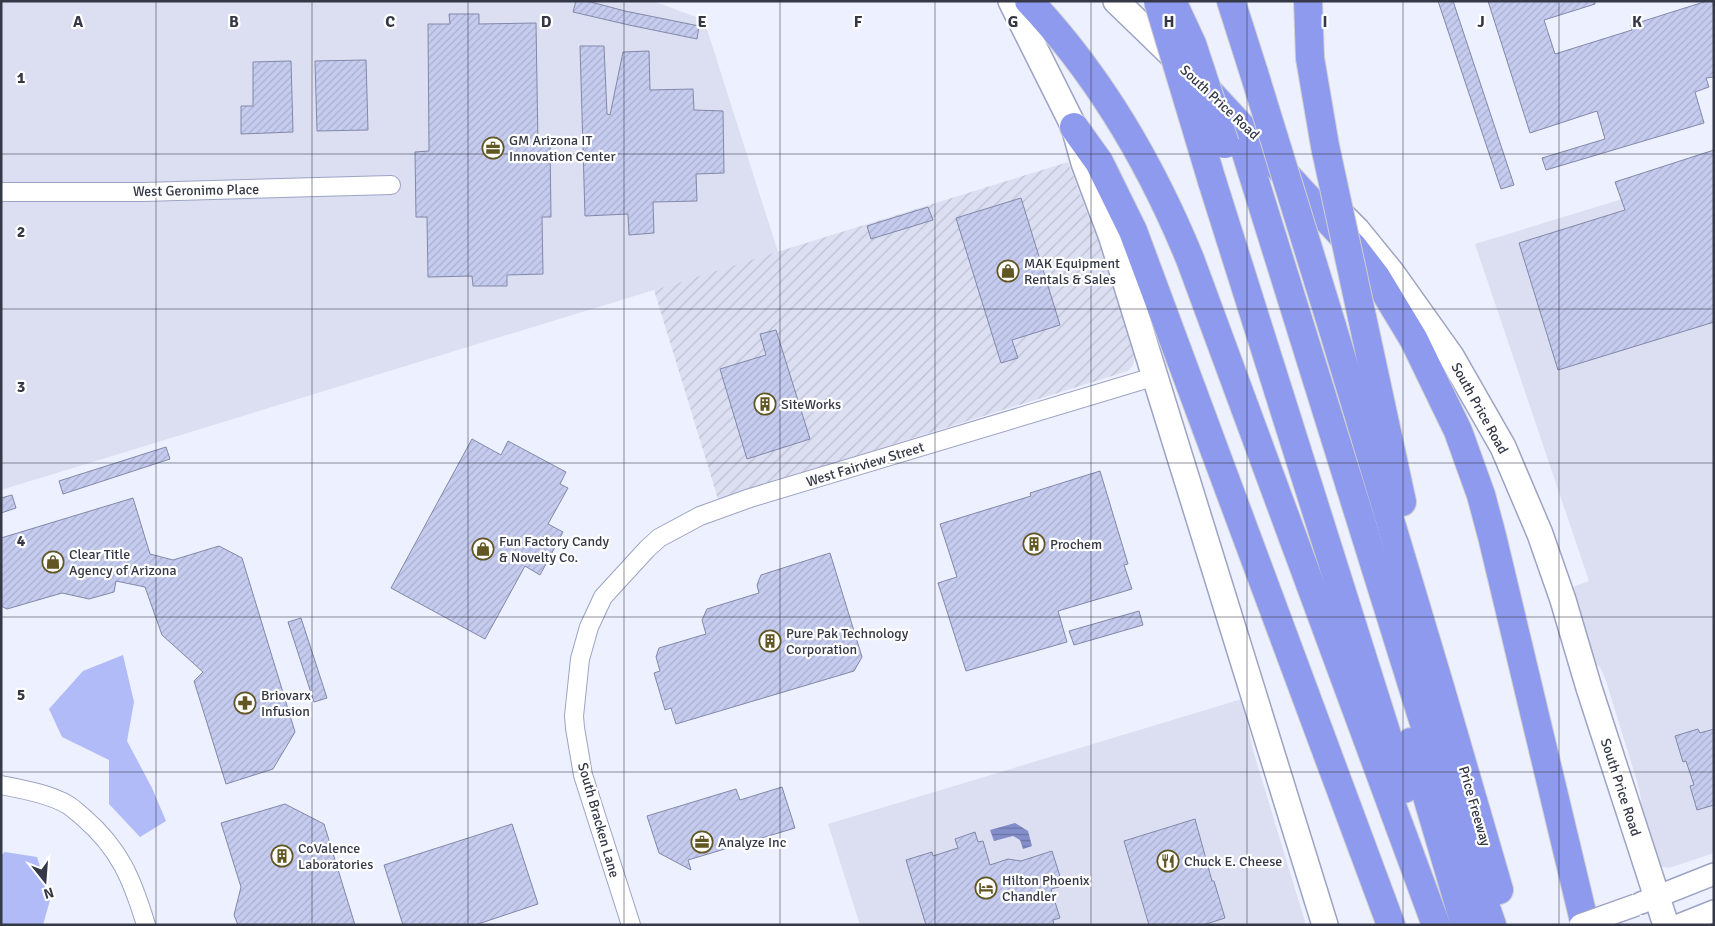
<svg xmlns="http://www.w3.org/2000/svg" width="1715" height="926" font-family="Signika,sans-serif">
	<defs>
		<pattern id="industrial-furrows" width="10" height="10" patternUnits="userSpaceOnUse" patternTransform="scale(1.25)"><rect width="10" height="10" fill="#dcdff1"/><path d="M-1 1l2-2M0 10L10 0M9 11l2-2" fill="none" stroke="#bdc0d0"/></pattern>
		<pattern id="water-rules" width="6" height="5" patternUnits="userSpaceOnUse" patternTransform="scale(1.25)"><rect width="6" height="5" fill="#838dc9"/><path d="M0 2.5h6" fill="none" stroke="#6c74a5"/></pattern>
		<pattern id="building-hatch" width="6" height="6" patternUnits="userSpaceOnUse" patternTransform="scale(1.25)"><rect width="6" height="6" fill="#c5ccef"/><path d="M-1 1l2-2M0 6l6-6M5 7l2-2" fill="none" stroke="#aab0ce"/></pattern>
	</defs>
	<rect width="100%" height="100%" fill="#edf0fe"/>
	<g fill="#dcdff1">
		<polygon points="1,1 653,1 704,20 778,252 1,490"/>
		<polygon points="1714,171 1714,853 1669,868 1659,866 1650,853 1639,788 1606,681 1600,667 1591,662 1567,589 1589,581 1475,244"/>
		<polygon points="1242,699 1253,750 1306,925 860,925 828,824"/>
	</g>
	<polygon fill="url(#industrial-furrows)" points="1068,162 1116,289 1136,355 1133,365 1128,371 718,499 654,290"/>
	<g fill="#b0bbf8">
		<polygon points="123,655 134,702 127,741 152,788 166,821 140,837 109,804 109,760 62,737 49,709 83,671"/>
		<polygon points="5,852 37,857 50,900 43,925 1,925 1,855"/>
	</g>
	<polygon fill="url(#water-rules)" points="1015,823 1028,831 1032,846 1023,849 1020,840 1013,836 994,841 990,830"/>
	<g fill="url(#building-hatch)" stroke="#8288a8">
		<polygon points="576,1 587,1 625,11 699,26 697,39 629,25 573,12"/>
		<polygon points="1438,1 1453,1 1514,185 1501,189"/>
		<polygon points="1488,1 1595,1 1595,4 1544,20 1555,54 1632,30 1631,25 1707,1 1714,1 1714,77 1706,78 1709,87 1695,92 1704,123 1546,170 1542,158 1605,139 1597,111 1530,133"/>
		<polygon points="449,14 479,14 479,24 536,23 538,145 550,145 551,217 542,217 543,274 507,275 507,286 473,286 472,276 428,277 427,217 416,217 415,152 429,151 428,24 450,24"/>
		<polygon points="580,46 604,46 607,114 610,115 623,52 649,51 650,90 693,89 694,110 723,111 724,173 696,174 697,201 653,202 654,233 629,235 628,214 585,216"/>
		<polygon points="366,60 368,130 317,131 315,61"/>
		<polygon points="291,61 293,132 241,134 241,106 253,106 253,62"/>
		<polygon points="1714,150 1714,322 1558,370 1519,243 1625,210 1615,182"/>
		<polygon points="1021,198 1060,325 1012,340 1018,358 1001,363 956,218"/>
		<polygon points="928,207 933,220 871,239 867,226"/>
		<polygon points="776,330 810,439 747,459 720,369 766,355 760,334"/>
		<polygon points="472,439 501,455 508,441 566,472 560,484 568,488 548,524 563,532 540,575 525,566 485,639 391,588"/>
		<polygon points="166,447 170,459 63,494 59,481"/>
		<polygon points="1100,471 1128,564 1124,565 1132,589 1058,611 1067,642 966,671 938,583 957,577 940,524 1031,496 1030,493"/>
		<polygon points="12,495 16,508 1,513 1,498"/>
		<polygon points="133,498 150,554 173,560 219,546 242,558 295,732 273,769 226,784 194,681 203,672 162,635 145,587 116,581 114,592 89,599 62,593 7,609 1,606 1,538"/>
		<polygon points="830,553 862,657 854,671 676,724 671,708 665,710 654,673 660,671 656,657 659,648 706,634 702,620 707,609 759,593 757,585 761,575"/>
		<polygon points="1139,611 1143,625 1074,645 1069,631"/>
		<polygon points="301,618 327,698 314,702 288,622"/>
		<polygon points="1698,729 1700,733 1714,729 1714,805 1697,810 1690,786 1694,785 1686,761 1683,762 1675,736"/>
		<polygon points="782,787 795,828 688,860 691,870 659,853 647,816 736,789 740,800"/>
		<polygon points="285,804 324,824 355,925 238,925 234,915 241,887 221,823"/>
		<polygon points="1195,819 1212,881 1214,881 1225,918 1203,925 1149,925 1124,841"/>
		<polygon points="512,824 538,904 475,925 403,925 384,865"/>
		<polygon points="975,832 978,842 983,841 990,865 1008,859 1021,861 1052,851 1063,886 1051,889 1060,918 1053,920 1054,925 926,925 906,860 932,852 933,856 958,848 955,839"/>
	</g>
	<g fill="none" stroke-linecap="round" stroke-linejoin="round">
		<g stroke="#9ca3c4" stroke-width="20">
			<g id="minor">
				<polyline points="1,192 143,192 391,185"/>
				<path d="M1 785C21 789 50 794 68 805 73 808 78 813 83 817 120 849 132 879 146 925"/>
				<polyline points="631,925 583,775 575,728 574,716 580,659 589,627 603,597 647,549 659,538 700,516 750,498 1153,377"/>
			</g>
		</g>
		<g stroke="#9ca3c4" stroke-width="24">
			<g id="tertiary">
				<polyline points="1641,903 1714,874"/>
				<polyline points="1679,925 1714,911"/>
			</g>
		</g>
		<g stroke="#9ca3c4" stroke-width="28">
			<g id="secondary">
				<polyline points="1011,1 1074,127 1084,163 1112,238 1325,925"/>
				<polyline points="1116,1 1179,62"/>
				<polyline points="1334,207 1357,230 1392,273 1451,356 1503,447 1540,534 1563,600 1589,688 1666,925"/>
			</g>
		</g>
		<g stroke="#cfcfd3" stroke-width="30">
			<g id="motorway">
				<path d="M1029 1C1100 76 1151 164 1190 259L1436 925"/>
				<polyline points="1231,1 1254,73"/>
				<polyline points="1308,1 1310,58"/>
				<polyline points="1210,93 1353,247 1376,277 1414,340 1458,431 1481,495 1492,536 1585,925"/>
				<polyline points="1074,127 1099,162 1133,231 1391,925"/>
				<polyline points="1243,143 1438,768 1492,925"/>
				<polyline points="1212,181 1404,789"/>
				<polyline points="1362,317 1402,502"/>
				<polyline points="1332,326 1440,687 1499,890"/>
				<polyline points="1411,742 1465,925"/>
			</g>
		</g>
		<use href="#minor" stroke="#fff" stroke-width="18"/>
		<use href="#tertiary" stroke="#fff" stroke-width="21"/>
		<use href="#secondary" stroke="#fff" stroke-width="25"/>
		<use href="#motorway" stroke="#8d9aed" stroke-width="28"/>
		<g stroke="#9ca3c4" stroke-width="24" stroke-linecap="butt">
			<polyline id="tertiary-bridge" points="1580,925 1636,905"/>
		</g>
		<g stroke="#cfcfd3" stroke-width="30" stroke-linecap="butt">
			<g id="motorway-bridge">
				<polyline points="1158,1 1212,181"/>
				<polyline points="1172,1 1192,44 1225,144"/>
				<polyline points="1310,58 1325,146 1362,317"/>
				<polyline points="1254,73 1332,326"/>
			</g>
		</g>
		<use href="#tertiary-bridge" stroke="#fff" stroke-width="21"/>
		<use href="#motorway-bridge" stroke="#8d9aed" stroke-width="28"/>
	</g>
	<path fill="none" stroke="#353846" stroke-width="1" stroke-opacity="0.55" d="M156 1V925M312 1V925M468 1V925M624 1V925M780 1V925M935 1V925M1091 1V925M1247 1V925M1403 1V925M1559 1V925M1 154H1714M1 309H1714M1 463H1714M1 617H1714M1 772H1714"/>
	<defs>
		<g id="office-ring" transform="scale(1.125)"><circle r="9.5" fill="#fff" stroke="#625623" stroke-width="1.5"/><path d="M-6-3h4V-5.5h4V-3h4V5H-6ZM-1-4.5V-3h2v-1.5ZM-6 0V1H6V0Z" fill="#625623"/></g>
		<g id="shop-ring" transform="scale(1.125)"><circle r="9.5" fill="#fff" stroke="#625623" stroke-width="1.5"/><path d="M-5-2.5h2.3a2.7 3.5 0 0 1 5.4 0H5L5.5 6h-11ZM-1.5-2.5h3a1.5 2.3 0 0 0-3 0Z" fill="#625623"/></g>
		<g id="building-ring" transform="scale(1.125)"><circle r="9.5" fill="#fff" stroke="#625623" stroke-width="1.5"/><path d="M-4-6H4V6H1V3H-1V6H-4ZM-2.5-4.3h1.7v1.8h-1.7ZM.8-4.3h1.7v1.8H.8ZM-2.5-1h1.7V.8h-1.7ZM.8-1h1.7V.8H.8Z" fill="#625623"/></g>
		<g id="pharmacy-ring" transform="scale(1.125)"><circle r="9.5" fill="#fff" stroke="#625623" stroke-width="1.5"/><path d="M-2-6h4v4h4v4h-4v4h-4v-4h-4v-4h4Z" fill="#625623"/></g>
		<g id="restaurant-ring" transform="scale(1.125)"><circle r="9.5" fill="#fff" stroke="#625623" stroke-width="1.5"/><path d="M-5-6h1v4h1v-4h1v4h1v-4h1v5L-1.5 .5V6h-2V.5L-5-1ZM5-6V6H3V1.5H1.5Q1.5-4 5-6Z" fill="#625623"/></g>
		<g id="hotel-ring" transform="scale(1.125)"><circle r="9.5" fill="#fff" stroke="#625623" stroke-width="1.5"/><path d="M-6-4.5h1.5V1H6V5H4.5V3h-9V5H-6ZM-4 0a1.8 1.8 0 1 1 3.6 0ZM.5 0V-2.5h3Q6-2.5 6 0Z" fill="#625623"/></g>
	</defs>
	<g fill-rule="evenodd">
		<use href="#office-ring" x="493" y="148"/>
		<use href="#shop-ring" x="1008" y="271"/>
		<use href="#building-ring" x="765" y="404"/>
		<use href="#building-ring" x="1034" y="544"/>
		<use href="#shop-ring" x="483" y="549"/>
		<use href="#shop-ring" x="53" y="562"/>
		<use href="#building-ring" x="770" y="641"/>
		<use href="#pharmacy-ring" x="245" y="703"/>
		<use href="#office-ring" x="702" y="842"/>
		<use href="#building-ring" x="282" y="856"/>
		<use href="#restaurant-ring" x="1168" y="861"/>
		<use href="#hotel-ring" x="986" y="888"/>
	</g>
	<g text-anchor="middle" stroke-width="4.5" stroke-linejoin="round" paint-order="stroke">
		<g font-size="14" fill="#353846" stroke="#fff">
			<text transform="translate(1220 102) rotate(43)" y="5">South Price Road</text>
			<text transform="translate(196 190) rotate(-1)" y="5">West Geronimo Place</text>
			<text transform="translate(1480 408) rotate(61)" y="5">South Price Road</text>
			<text transform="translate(865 464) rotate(-17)" y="5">West Fairview Street</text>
			<text transform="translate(1621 787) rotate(72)" y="5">South Price Road</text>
			<text transform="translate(1475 806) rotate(74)" y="5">Price Freeway</text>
			<text transform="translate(599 820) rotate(74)" y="5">South Bracken Lane</text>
		</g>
		<g font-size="14" fill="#353846" stroke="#fff" text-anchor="start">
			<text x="509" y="145">GM Arizona IT<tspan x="509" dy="16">Innovation Center</tspan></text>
			<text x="1024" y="268">MAK Equipment<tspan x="1024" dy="16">Rentals &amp; Sales</tspan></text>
			<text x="781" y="409">SiteWorks</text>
			<text x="499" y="546">Fun Factory Candy<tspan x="499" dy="16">&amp; Novelty Co.</tspan></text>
			<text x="1050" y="549">Prochem</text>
			<text x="69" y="559">Clear Title<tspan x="69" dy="16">Agency of Arizona</tspan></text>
			<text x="786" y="638">Pure Pak Technology<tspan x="786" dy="16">Corporation</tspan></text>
			<text x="261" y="700">Briovarx<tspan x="261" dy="16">Infusion</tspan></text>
			<text x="718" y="847">Analyze Inc</text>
			<text x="298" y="853">CoValence<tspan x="298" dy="16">Laboratories</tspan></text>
			<text x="1184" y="866">Chuck E. Cheese</text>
			<text x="1002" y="885">Hilton Phoenix<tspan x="1002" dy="16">Chandler</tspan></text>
		</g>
	</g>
	<g font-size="16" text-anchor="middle" font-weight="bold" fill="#353846" stroke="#fff" stroke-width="4.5" stroke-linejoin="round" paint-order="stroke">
		<text x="78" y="27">A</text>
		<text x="234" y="27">B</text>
		<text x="390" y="27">C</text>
		<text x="546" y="27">D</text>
		<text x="702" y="27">E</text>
		<text x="858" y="27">F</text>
		<text x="1013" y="27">G</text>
		<text x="1169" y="27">H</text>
		<text x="1325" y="27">I</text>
		<text x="1481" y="27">J</text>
		<text x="1637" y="27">K</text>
		<text x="21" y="83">1</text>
		<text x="21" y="237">2</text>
		<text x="21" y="392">3</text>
		<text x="21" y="546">4</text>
		<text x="21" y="700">5</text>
	</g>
	<rect width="1715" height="926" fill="none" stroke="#353846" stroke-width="5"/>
	<g transform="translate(45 881) rotate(163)" stroke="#ffffff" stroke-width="4" paint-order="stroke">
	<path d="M0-4L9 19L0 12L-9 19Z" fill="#353846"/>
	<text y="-8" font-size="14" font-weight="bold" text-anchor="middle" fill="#353846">N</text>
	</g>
</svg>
